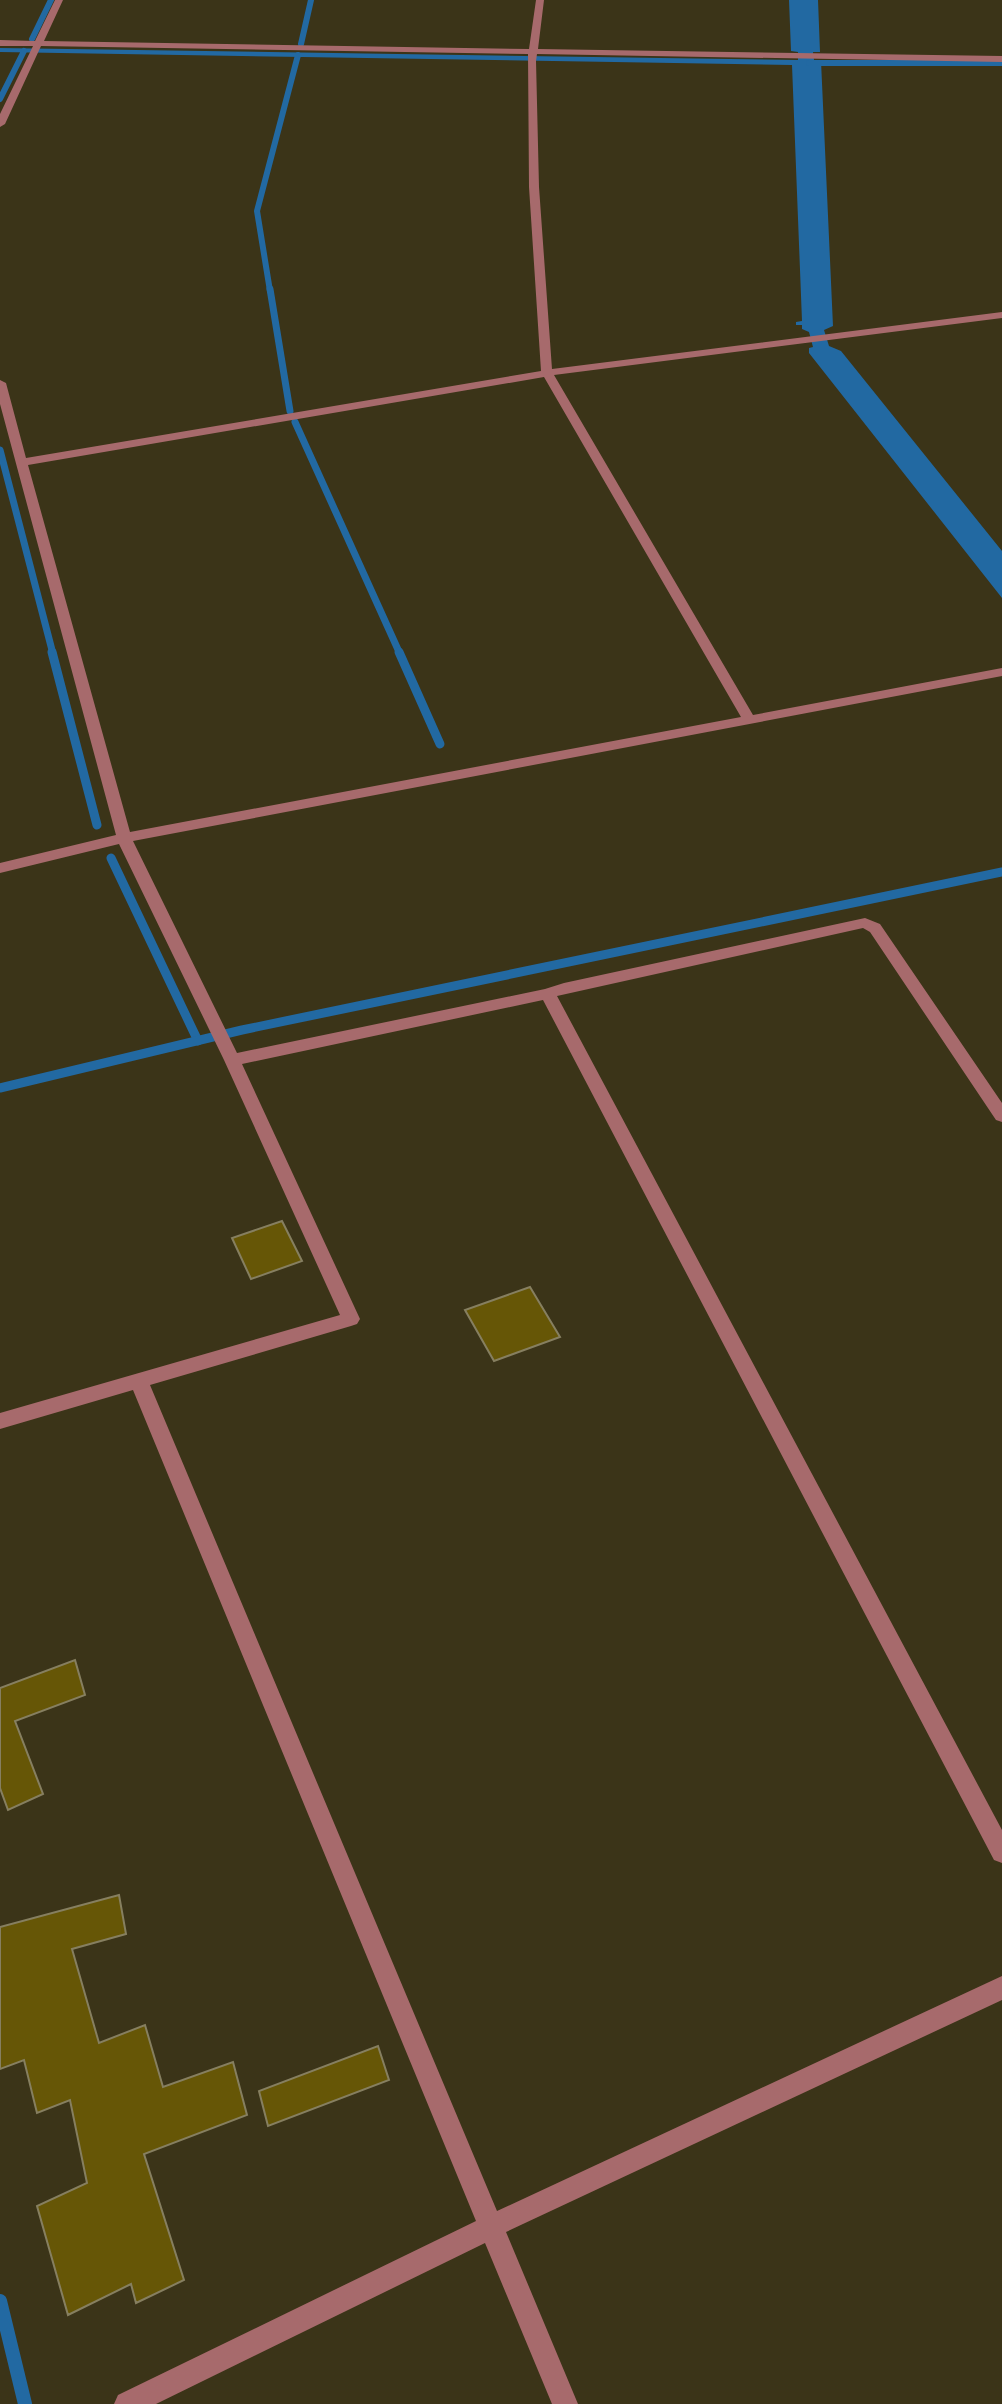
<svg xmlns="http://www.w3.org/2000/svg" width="1002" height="2404" font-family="Commissioner,sans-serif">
	<rect width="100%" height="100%" fill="#3b3418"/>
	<polygon fill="#2269a2" points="789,0 818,0 820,52 813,52 814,60 821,61 833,326 824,330 829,346 841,351 1002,551 1002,598 809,353 809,348 813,347 809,332 802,329 802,325 796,325 796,322 802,321 792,65 0,52 0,48 798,60 798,52 791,51"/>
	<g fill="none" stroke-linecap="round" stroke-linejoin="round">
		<g stroke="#2269a2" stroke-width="6">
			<polyline points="32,39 51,0"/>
			<polyline points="301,44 311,0"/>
			<polyline points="809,63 1002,63"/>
			<polyline points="0,99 24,51"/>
			<polyline points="270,291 257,211 298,55"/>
		</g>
		<g stroke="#2269a2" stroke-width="7">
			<polyline points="270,289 290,411"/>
			<polyline points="295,422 400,654"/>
			<polyline points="0,450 53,654"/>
		</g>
		<g stroke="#2269a2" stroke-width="9">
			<polyline points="52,652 97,825"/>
			<polyline points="399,652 440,744"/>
			<polyline points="111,858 198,1041"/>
			<polyline points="0,1088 242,1030 1002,872"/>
		</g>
		<polyline stroke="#2269a2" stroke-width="14" points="0,2301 25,2404"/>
	</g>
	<g fill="#665606" stroke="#867f60" stroke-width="2">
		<polygon points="282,1221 302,1261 251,1279 232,1238"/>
		<polygon points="530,1287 560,1337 494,1361 465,1310"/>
		<polygon points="75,1660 85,1695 15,1721 43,1794 8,1810 0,1788 0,1688"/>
		<polygon points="119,1895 126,1934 72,1949 99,2043 145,2025 163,2087 233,2062 247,2115 144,2154 184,2280 136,2303 131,2284 68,2315 37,2206 87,2183 70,2100 37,2113 24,2060 0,2069 0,1927"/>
		<polygon points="378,2046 389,2080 268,2126 259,2091"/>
	</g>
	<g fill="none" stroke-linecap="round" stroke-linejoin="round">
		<path fill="#a76a6c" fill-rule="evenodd" d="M55 0H63L44 41 529 49 536 0H544L538 49 1002 56V62L537 54 536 61 539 187 552 369 1002 312V318L554 375 753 715 1002 668V676L133 841 237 1053 545 989 564 983 865 918 880 924 1002 1103V1122L996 1120 870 932 863 928 557 996 1002 1830V1863L994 1860 543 1000 242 1064 360 1319 357 1324 351 1326 150 1385 497 2211 1002 1976V2000L506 2232 578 2404H552L485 2243 156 2404H114L118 2395 476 2221 133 1390 0 1429V1413L340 1315 224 1060 119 844 0 873V863L116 835 0 404V380L6 383 26 458 541 371 529 187 528 54 41 46 5 124 0 127V114L33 46H0V40L35 41ZM544 377 741 717 130 832 28 465Z"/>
	</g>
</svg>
